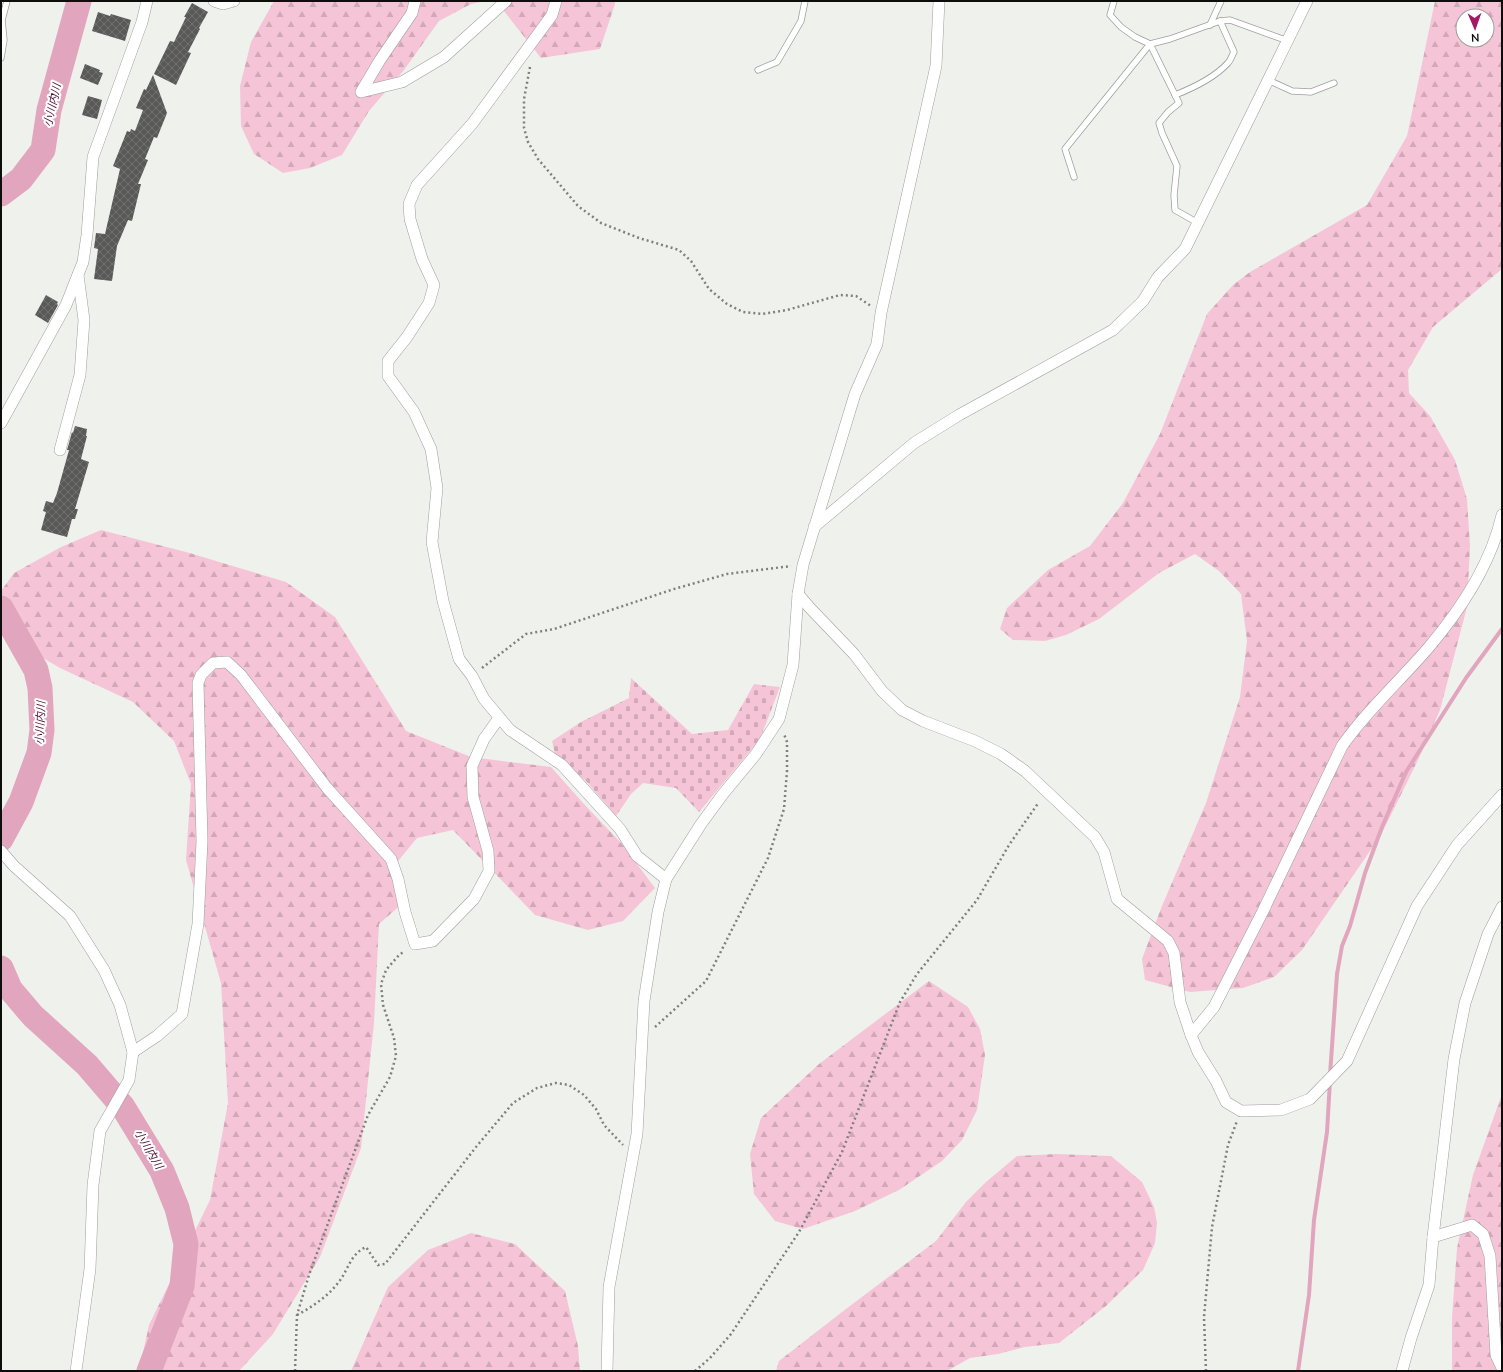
<svg xmlns="http://www.w3.org/2000/svg" width="1503" height="1372" font-family="Mulish,'Noto Sans JP',sans-serif">
	<defs>
		<pattern id="forest-firs" width="22" height="20" patternUnits="userSpaceOnUse"><rect width="22" height="20" fill="#f6c4d7"/><path d="M5 1l3.5 6h-7zM16 11l3.5 6h-7z" fill="#d2a7b7"/></pattern>
		<pattern id="cemetery-stones" width="16" height="16" patternUnits="userSpaceOnUse"><rect width="16" height="16" fill="#f6c4d7"/><path d="M2 7V4a2 2 0 0 1 4 0v3zM10 15v-3a2 2 0 0 1 4 0v3z" fill="#d2a7b7"/></pattern>
		<pattern id="building-cross-hatch" width="8" height="8" patternUnits="userSpaceOnUse"><rect width="8" height="8" fill="#595a58"/><path d="M0 0l8 8M0 8l8-8" fill="none" stroke="#707170"/></pattern>
	</defs>
	<rect width="100%" height="100%" fill="#eff1ed"/>
	<g fill="url(#forest-firs)" fill-rule="evenodd">
		<polygon points="274,1 486,1 471,4 439,21 404,70 369,111 342,155 310,168 283,173 254,154 241,126 240,86 251,42"/>
		<polygon points="496,1 615,1 615,4 600,49 541,58"/>
		<path d="M1435 1H1502V269L1433 327 1408 370 1409 393 1430 416 1455 460 1467 499 1470 546 1467 607 1440 710 1418 760 1381 835 1302 950 1274 977 1243 988 1190 992 1145 980 1142 959 1162 906 1206 803 1240 697 1247 641 1241 594 1219 571 1195 554 1159 573 1099 619 1066 635 1045 641 1013 640 1000 629 1007 608 1048 570 1090 546 1123 503 1160 434 1207 314 1233 285 1250 272 1367 205 1407 136ZM1463 16H1487V40H1463Z"/>
		<polygon points="101,530 186,552 286,582 335,617 406,731 471,757 551,767 584,804 622,844 655,888 623,921 588,930 535,915 453,830 417,838 390,871 403,903 379,924 374,1023 361,1148 320,1257 273,1334 239,1371 139,1371 149,1325 210,1200 228,1103 221,983 186,860 191,784 174,741 133,702 60,668 8,637 1,625 1,591 14,573 61,547"/>
		<polygon points="929,981 968,1007 980,1029 985,1055 977,1110 962,1140 942,1161 899,1190 855,1211 803,1229 775,1221 754,1194 750,1154 761,1118 819,1064"/>
		<polygon points="1502,1094 1502,1371 1452,1371 1452,1318 1457,1248 1473,1175"/>
		<polygon points="1056,1154 1111,1156 1142,1182 1154,1207 1157,1223 1155,1243 1143,1270 1106,1306 1059,1343 1025,1347 998,1354 970,1358 947,1371 776,1371 779,1361 842,1312 936,1241 966,1202 986,1182 1017,1156"/>
		<polygon points="471,1233 515,1244 565,1291 578,1346 580,1371 351,1371 388,1287 428,1250"/>
	</g>
	<polygon fill="url(#cemetery-stones)" points="631,678 692,734 728,730 754,684 780,687 760,739 699,812 676,788 643,783 631,794 616,816 587,782 555,754 552,741 581,722 629,698"/>
	<g fill="none" stroke-linecap="round" stroke-linejoin="round">
		<g stroke="#e1a5bd" stroke-width="4">
			<polyline points="1330,1075 1337,974 1342,946 1350,926 1365,873 1382,827 1406,772 1466,678 1502,629"/>
			<polyline points="1298,1371 1309,1295 1314,1220 1327,1132 1330,1081"/>
		</g>
		<g stroke="#e1a5bd" stroke-width="25">
			<polyline points="1,194 21,179 43,150 49,110 79,1"/>
			<polyline points="1,608 36,670 40,688 42,730 39,753 21,802 1,839"/>
			<polyline points="1,968 10,989 33,1016 87,1065 123,1107 162,1171 177,1208 186,1244 182,1286 149,1371"/>
		</g>
	</g>
	<g fill="url(#building-cross-hatch)">
		<polygon points="192,3 208,12 199,28 200,29 188,52 191,53 176,85 154,74 170,41 174,42 186,17 184,17"/>
		<polygon points="98,12 110,16 111,14 131,20 125,41 92,31"/>
		<polygon points="85,64 100,70 99,72 103,73 98,85 80,78"/>
		<polygon points="153,75 167,113 157,138 154,137 145,159 148,160 138,184 141,184 132,221 128,220 117,246 112,281 94,279 98,249 94,248 96,233 105,234 120,169 113,166 127,131 130,132 131,129 135,131 143,110 136,108 144,89 146,90"/>
		<polygon points="88,96 102,100 97,119 82,115"/>
		<polygon points="46,295 58,302 57,304 58,305 48,323 35,315"/>
		<polygon points="75,426 87,429 86,436 87,436 81,459 89,462 75,509 78,509 75,519 72,519 67,537 41,530 46,512 43,511 46,501 53,503 57,493 69,450 67,450 72,432 73,433"/>
	</g>
	<g fill="none" stroke-linecap="round" stroke-linejoin="round">
		<g stroke="#9e9f9c" stroke-width="7">
			<g id="lane">
				<polyline points="1114,1 1110,15 1121,27 1135,37 1150,44 1170,39 1220,21 1230,20 1288,41"/>
				<polyline points="1210,25 1221,1"/>
				<polyline points="1,58 4,40 2,20 7,1"/>
				<polyline points="758,70 777,62 801,21 805,1"/>
				<polyline points="1268,80 1292,91 1311,92 1334,83"/>
				<path d="M1175 95C1193 88 1215 77 1228 63 1231 60 1232 55 1234 52L1220 21"/>
				<polyline points="1074,177 1065,149 1150,44 1179,103 1168,112 1159,123 1162,133 1177,166 1174,195 1175,210 1198,223"/>
			</g>
		</g>
		<g stroke="#9e9f9c" stroke-width="12">
			<g id="street">
				<polyline points="214,1 223,4 234,1"/>
				<polyline points="415,1 412,13 380,60 361,92 402,82 444,57 506,1"/>
				<polyline points="556,1 552,15 472,124 417,185 409,204 410,219 422,259 434,285 429,303 407,337 388,361 388,376 414,412 431,449 437,488 432,542 443,601 459,659 472,676 484,699 510,730 562,765 620,829 637,856 666,879"/>
				<polyline points="1,423 66,305 83,262 87,235 93,157 142,22 147,1"/>
				<polyline points="60,450 80,375 84,320 78,275"/>
				<polyline points="814,527 914,443 959,415 1113,330 1143,301 1158,277 1185,249 1307,1"/>
				<polyline points="798,594 810,608 854,654 882,691 902,710 923,721 975,741 1001,754 1025,771 1095,837 1104,852 1117,899 1168,941 1174,953 1180,1002 1191,1035 1198,1052 1216,1081 1226,1102 1241,1111 1281,1110 1310,1099 1347,1061 1417,906 1457,845 1502,795"/>
				<polyline points="1,851 14,866 70,916 104,970 120,1005 133,1052 129,1080 100,1131 93,1185 90,1269 76,1371"/>
				<path d="M1191 1035 1214 1007 1263 911 1342 746C1367 710 1401 680 1429 647 1462 608 1491 564 1502 515"/>
				<polyline points="133,1052 157,1036 182,1014 198,924 202,841 198,683 201,675 213,663 227,662 241,675 327,788 391,859 398,879 405,912 415,944 433,941 474,899 489,871 488,851 473,797 472,766 484,739 499,718"/>
				<polyline points="1433,1237 1472,1225 1483,1234 1490,1256 1496,1355 1502,1368"/>
				<polyline points="607,1371 609,1287 637,1134 644,1001 658,912 666,879 701,824 723,794 756,754 779,719 793,665 798,594 803,565 855,394 877,344 881,313 936,66 939,1"/>
				<polyline points="1402,1371 1411,1338 1429,1285 1433,1237 1454,1059 1465,1003 1488,934 1502,907"/>
			</g>
		</g>
		<g stroke="#7f807e" stroke-width="2.5" stroke-dasharray="2 3" stroke-linecap="butt">
			<polyline points="530,67 524,99 524,128 528,142 538,159 578,206 601,223 639,238 679,250 691,261 709,289 727,304 743,312 762,314 787,310 840,295 856,296 871,306"/>
			<polyline points="482,668 526,634 554,629 674,589 727,574 791,566"/>
			<polyline points="655,1027 706,981 768,858 784,809 787,771 787,742 784,734"/>
			<path d="M297 1315C312 1307 327 1297 338 1283 348 1271 350 1254 366 1247L378 1265 385 1264 476 1147 513 1103 537 1088 556 1083 569 1085 584 1095 596 1109 604 1125 623 1145"/>
			<polyline points="295,1371 297,1315 309,1275 368,1115 390,1077 396,1056 394,1038 383,1005 381,984 386,970 399,955 405,951"/>
			<polyline points="695,1371 710,1358 731,1334 799,1232 842,1152 900,1002 917,974 977,900 1009,845 1039,802"/>
			<polyline points="1206,1371 1204,1317 1212,1227 1228,1145 1237,1121"/>
		</g>
		<use href="#lane" stroke="#fff" stroke-width="5.5"/>
		<use href="#street" stroke="#fff" stroke-width="11"/>
	</g>
	<g text-anchor="middle" stroke-width="4" stroke-linejoin="round" paint-order="stroke">
		<g font-size="11" font-style="italic" fill="#530d32" stroke="#fff">
			<text transform="translate(52 105) rotate(-77)" y="4">小川内川</text>
			<text transform="translate(40 723) rotate(-88)" y="4">小川内川</text>
			<text transform="translate(149 1149) rotate(59)" y="4">小川内川</text>
		</g>
	</g>
	<rect width="1503" height="1372" fill="none" stroke="#0d0d0c" stroke-width="4"/>
	<g transform="translate(1475 28) rotate(178)"><circle r="19" fill="#ffffff" stroke="#9e9e9e"/>
	<path d="M0-3L7 15L0 10L-7 15Z" fill="#a21a65"/>
	<text y="-6" font-size="11" font-weight="bold" text-anchor="middle" fill="#0d0d0c">N</text>
	</g>
</svg>
